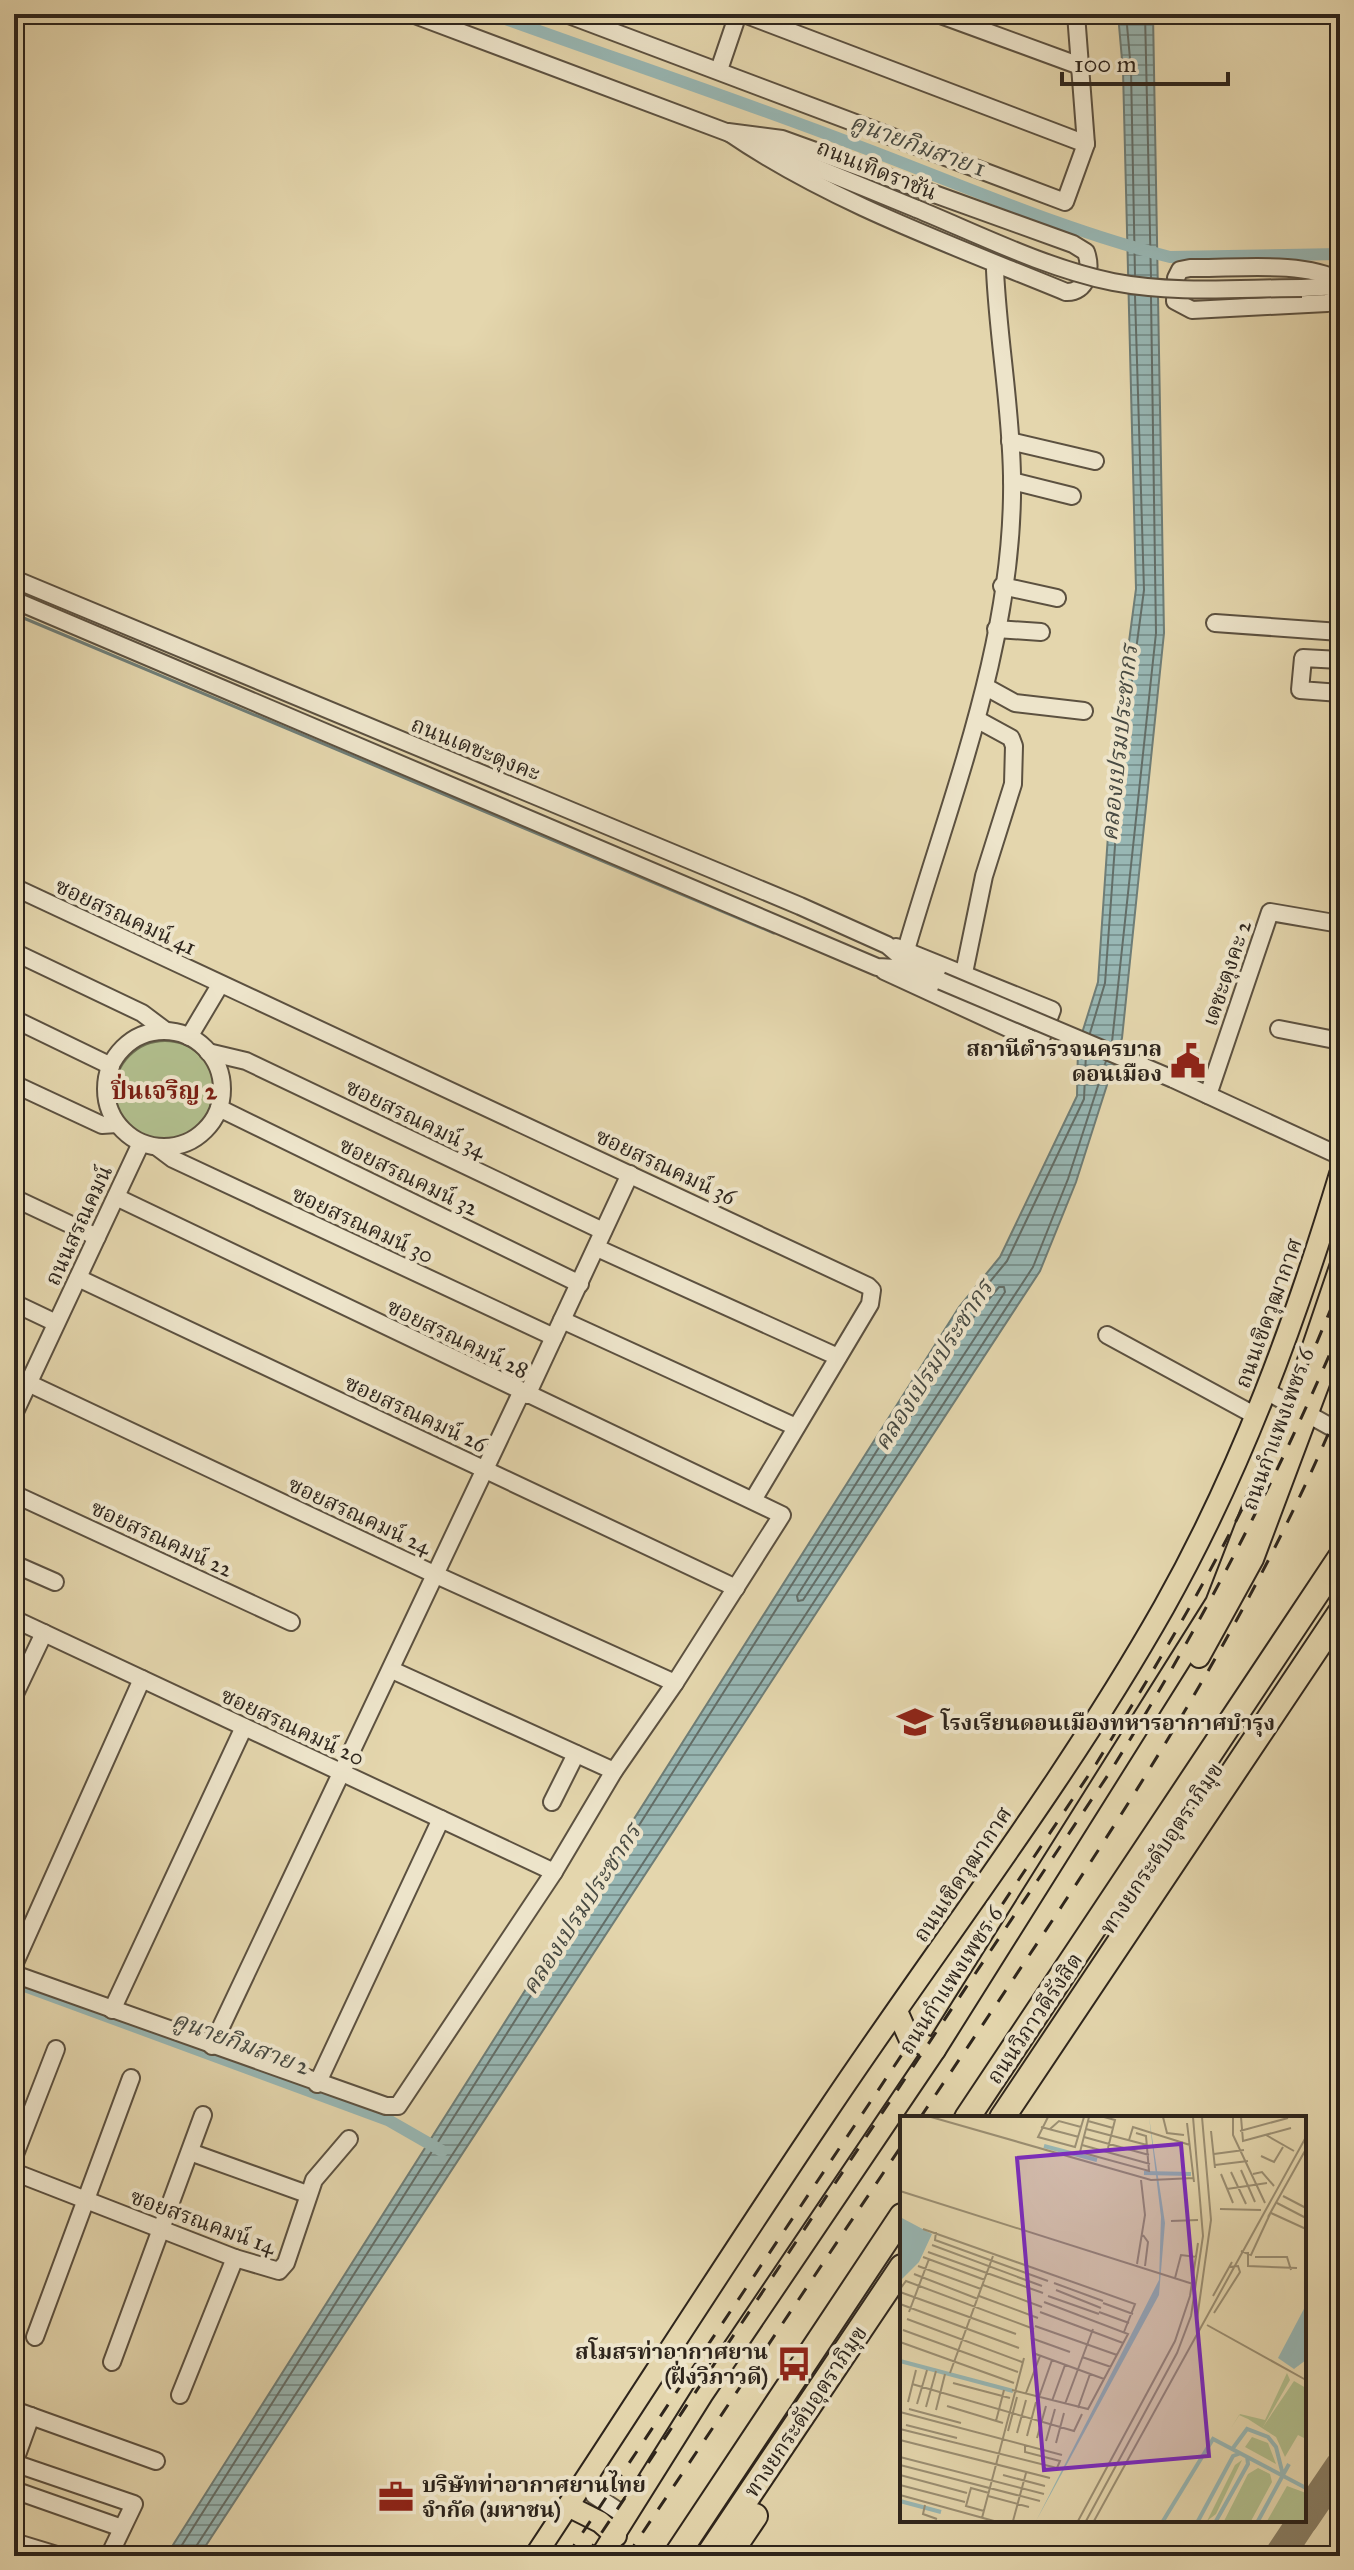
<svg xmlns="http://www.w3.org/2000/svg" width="1354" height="2570" font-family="'IM FELL Great Primer','Noto Serif Thai',serif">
	<defs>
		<pattern id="water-rules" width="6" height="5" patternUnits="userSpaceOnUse" patternTransform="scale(2)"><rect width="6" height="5" fill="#98b7b4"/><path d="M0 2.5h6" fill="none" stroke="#7c9592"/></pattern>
	</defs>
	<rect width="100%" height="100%" fill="#e4d6ad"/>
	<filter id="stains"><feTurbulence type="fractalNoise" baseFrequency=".0025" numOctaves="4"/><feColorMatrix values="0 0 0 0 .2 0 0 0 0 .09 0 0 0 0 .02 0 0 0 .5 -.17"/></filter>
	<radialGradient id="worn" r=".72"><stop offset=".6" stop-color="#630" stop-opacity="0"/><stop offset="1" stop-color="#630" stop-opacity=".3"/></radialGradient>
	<circle fill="#b1be8d" stroke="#707254" stroke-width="2" cx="165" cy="1091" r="50"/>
	<polygon fill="url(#water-rules)" stroke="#6e7d77" stroke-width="2" points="1118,14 1153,14 1164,633 1122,1038 1076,1182 1040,1271 199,2556 166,2556 959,1307 1000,1257 1077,1096 1078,1046 1098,982 1113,762 1136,589 1123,71"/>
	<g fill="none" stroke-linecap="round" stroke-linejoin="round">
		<g stroke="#636e68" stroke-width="2">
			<polyline points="1126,14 1131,70 1135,275"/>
			<polyline points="1145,14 1151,277"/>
			<polyline points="1090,1033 1105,983 1121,763 1144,590 1135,296"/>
			<polyline points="1112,1042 1156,633 1151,297"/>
			<polygon points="999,1287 1004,1287 1005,1292 803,1600 798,1601 797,1596 973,1318"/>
			<polyline points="175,2556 965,1312 1007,1261 1084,1099 1086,1053"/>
			<polyline points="193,2556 195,2548 1033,1267 1068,1179 1106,1061"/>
		</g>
		<polyline stroke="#6e7d77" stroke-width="3" points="14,614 774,933"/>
		<g stroke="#98b7b4" stroke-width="12">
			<path d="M492 14C613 58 736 99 856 145 960 184 1062 230 1170 257L1340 254"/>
			<polyline points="14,1982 388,2120 442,2151"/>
		</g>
		<g stroke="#897e64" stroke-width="30">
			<polyline points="1304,2519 1340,2466"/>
			<polyline points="1279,2556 1303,2520"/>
		</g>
		<g stroke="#5c5140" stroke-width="20">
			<g id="minor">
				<polyline points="412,14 737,136"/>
				<polyline points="566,14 1065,202 1086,144 1076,14"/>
				<polyline points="744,14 1086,144"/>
				<polyline points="938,14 1080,66"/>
				<polyline points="719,70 738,14"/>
				<path d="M728 132 782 139 1073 244 1086 252C1092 269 1087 293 1066 292 952 245 830 202 728 132Z"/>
				<polyline points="758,144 917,209"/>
				<path d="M1340 281C1303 260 1233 269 1190 268L1180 270 1176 278 1175 301 1192 310 1327 303 1340 299"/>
				<polyline points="1302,288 1340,286"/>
				<polyline points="1010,441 1095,461"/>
				<polyline points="1012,481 1072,496"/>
				<polyline points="14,579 800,906 887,945 915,969 941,981"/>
				<polyline points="1002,586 1057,598"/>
				<polyline points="14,600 877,967 915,969"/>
				<polyline points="1215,623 1340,632"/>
				<polyline points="996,629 1041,632"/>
				<polyline points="1340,660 1303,658 1300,690 1340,693"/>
				<polyline points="986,687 1015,703 1084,711"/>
				<polyline points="14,887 868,1286 872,1290 870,1304 753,1500"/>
				<path d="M906 950C951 795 1015 640 1012 476 1011 407 998 338 995 270"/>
				<polyline points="14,952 142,1013 166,1031"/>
				<polyline points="884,971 1034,1040 1041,1039 1052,1010 896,947"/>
				<polyline points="964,973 984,876 1013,784 1014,746 1011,738 978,720"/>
				<polyline points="14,1019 111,1066"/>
				<polyline points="1279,1029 1340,1041"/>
				<circle cx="164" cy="1089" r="58"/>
				<polyline points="189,1037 220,985"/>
				<polyline points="208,1052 246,1061 603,1231"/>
				<polyline points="1173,1079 1340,1156"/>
				<polyline points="14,1084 102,1125 117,1124"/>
				<polyline points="1208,1095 1270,912 1340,924"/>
				<polyline points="219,1108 580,1284"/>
				<polyline points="157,1147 173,1159 554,1337"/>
				<polyline points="14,1198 97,1237"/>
				<polyline points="597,1248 838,1357"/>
				<polyline points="78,1278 736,1588"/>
				<polyline points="14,1303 56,1323"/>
				<polyline points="562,1320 796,1427"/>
				<polyline points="1107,1335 1256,1416"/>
				<polyline points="28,1383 436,1575 675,1683"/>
				<polyline points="1266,1391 1340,1432"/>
				<polyline points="527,1395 630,1174"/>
				<polyline points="14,1414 141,1143"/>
				<polyline points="14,1494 291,1622"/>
				<polyline points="14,1564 55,1582"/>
				<polyline points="14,1619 554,1872"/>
				<polyline points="392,1670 614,1771"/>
				<polyline points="14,1696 44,1633"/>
				<polyline points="552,1802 576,1754"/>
				<polyline points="14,1965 142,1679"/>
				<polyline points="14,1974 386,2106 398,2106 554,1872 614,1771 675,1683 782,1515 116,1197"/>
				<polyline points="112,2010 244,1727"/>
				<polyline points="212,2046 521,1393"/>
				<polyline points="317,2084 441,1819"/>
				<polyline points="190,2152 307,2194"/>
				<polyline points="14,2157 56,2049"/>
				<polyline points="14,2172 235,2258 279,2271 286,2263 314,2180 349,2139"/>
				<polyline points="35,2337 131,2078"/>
				<polyline points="112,2362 203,2115"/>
				<polyline points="180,2395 235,2258"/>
				<polyline points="14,2410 156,2461"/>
				<polyline points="31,2416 14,2463 134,2504 109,2556"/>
				<polyline points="588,2477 594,2495 626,2516"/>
				<polyline points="14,2490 122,2528"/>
				<polyline points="14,2542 60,2556"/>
			</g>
		</g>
		<g stroke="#2e251c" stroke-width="24">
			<g id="major">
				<polyline points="1199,1657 1253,1559 1340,1327"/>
				<polyline points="897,2011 909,2038 935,2050"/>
				<polyline points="568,2506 600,2522 616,2536"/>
				<path d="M535 2556C633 2408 728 2258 828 2110 940 1943 1065 1782 1164 1607 1241 1470 1295 1323 1340 1174"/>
				<polyline points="601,2556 702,2395 935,2050 1216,1603 1293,1405 1340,1267"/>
			</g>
		</g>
		<g stroke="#2e251c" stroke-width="28">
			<g id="highway">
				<polyline points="967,2118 1340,1558"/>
				<polyline points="1002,2118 1340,1613"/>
				<polyline points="676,2556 902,2216"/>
				<polyline points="708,2556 902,2267"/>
				<polyline points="728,2556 755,2516"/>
			</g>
		</g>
		<use href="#minor" stroke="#ede4ca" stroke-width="16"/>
		<use href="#major" stroke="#e4d6ad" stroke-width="20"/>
		<use href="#highway" stroke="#e4d6ad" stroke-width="24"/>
		<g stroke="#2e251c" stroke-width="3" stroke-dasharray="14 14" stroke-linecap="butt">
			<path d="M920 2118C1073 1889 1234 1662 1340 1406"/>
			<path d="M567 2556 1096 1764C1151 1675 1204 1587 1250 1493 1283 1426 1311 1356 1340 1287"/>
			<path d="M586 2556 1110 1772C1199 1629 1275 1484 1340 1330"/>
			<polyline points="627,2556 902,2145"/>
		</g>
		<g stroke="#5c5140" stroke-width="20" stroke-linecap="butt">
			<g id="minor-bridge">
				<path d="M917 209C980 235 1045 268 1113 282 1175 294 1239 288 1302 288"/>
				<polyline points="941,981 1173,1079"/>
			</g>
		</g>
		<use href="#minor-bridge" stroke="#ede4ca" stroke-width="16"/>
	</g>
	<defs>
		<g id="civic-bare" transform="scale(2.76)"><path d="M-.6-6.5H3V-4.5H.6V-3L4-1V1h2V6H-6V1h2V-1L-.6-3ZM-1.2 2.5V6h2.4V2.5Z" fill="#8f2418" stroke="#ede4ca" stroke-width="2.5" paint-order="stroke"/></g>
		<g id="school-bare" transform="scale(2.76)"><path d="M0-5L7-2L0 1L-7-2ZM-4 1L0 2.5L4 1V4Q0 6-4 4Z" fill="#8f2418" stroke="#ede4ca" stroke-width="2.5" paint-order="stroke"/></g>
		<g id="bus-bare" transform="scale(2.76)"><path d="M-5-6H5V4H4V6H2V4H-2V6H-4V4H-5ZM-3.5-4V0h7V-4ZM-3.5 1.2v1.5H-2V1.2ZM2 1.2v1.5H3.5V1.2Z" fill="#8f2418" stroke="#ede4ca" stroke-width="2.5" paint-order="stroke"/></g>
		<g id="office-bare" transform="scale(2.76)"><path d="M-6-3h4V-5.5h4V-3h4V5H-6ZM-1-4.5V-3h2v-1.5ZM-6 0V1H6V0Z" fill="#8f2418" stroke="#ede4ca" stroke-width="2.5" paint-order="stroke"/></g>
	</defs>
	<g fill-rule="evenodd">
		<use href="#civic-bare" x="1188" y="1061"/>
		<use href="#school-bare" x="915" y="1722"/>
		<use href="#bus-bare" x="794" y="2364"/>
		<use href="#office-bare" x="396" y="2497"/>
	</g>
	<g text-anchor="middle" stroke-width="8" stroke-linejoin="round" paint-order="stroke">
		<g font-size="22" fill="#2e251c" stroke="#ede4ca">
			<text transform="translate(877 169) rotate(22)" y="8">ถนนเทิดราชัน</text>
			<text transform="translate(476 748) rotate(22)" y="8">ถนนเดชะตุงคะ</text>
			<text transform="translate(126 916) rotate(25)" y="8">ซอยสรณคมน์ 41</text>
			<text transform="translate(1226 973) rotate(-71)" y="8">เดชะตุงคะ 2</text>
			<text transform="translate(416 1118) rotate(26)" y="8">ซอยสรณคมน์ 34</text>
			<text transform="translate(666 1166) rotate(25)" y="8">ซอยสรณคมน์ 36</text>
			<text transform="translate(409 1176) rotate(26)" y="8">ซอยสรณคมน์ 32</text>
			<text transform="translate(363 1224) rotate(25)" y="8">ซอยสรณคมน์ 30</text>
			<text transform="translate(78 1225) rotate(-65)" y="8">ถนนสรณคมน์</text>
			<text transform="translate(1268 1313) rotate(-70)" y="8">ถนนเชิดวุฒากาศ</text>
			<text transform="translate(458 1338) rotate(26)" y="8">ซอยสรณคมน์ 28</text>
			<text transform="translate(416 1413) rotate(25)" y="8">ซอยสรณคมน์ 26</text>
			<text transform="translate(1277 1429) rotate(-70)" y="8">ถนนกำแพงเพชร 6</text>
			<text transform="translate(360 1515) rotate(25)" y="8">ซอยสรณคมน์ 24</text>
			<text transform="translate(162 1538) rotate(25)" y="8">ซอยสรณคมน์ 22</text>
			<text transform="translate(293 1726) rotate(25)" y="8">ซอยสรณคมน์ 20</text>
			<text transform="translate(1161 1848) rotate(-56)" y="8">ทางยกระดับอุตราภิมุข</text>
			<text transform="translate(962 1874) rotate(-56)" y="8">ถนนเชิดวุฒากาศ</text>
			<text transform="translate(950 1980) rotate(-57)" y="8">ถนนกำแพงเพชร 6</text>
			<text transform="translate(1034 2018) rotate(-56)" y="8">ถนนวิภาวดีรังสิต</text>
			<text transform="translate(203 2221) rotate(20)" y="8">ซอยสรณคมน์ 14</text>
			<text transform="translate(805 2411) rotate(-56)" y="8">ทางยกระดับอุตราภิมุข</text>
		</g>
		<g font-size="22" font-weight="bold" fill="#2e251c" stroke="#ede4ca" text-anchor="end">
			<text x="1162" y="1056">สถานีตำรวจนครบาล<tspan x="1162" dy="25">ดอนเมือง</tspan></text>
			<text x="941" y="1730" text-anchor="start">โรงเรียนดอนเมืองทหารอากาศบำรุง</text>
			<text x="768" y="2359">สโมสรท่าอากาศยาน<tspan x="768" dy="25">(ฝั่งวิภาวดี)</tspan></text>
			<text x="422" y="2492" text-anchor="start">บริษัทท่าอากาศยานไทย<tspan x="422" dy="25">จำกัด (มหาชน)</tspan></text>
		</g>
		<g font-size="24" font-style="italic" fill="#484a42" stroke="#ede4ca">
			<text transform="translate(918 145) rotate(20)" y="8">คูนายกิมสาย 1</text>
			<text transform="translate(1119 743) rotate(-84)" y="8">คลองเปรมประชากร</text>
			<text transform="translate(933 1365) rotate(-57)" y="8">คลองเปรมประชากร</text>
			<text transform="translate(581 1909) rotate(-57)" y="8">คลองเปรมประชากร</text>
			<text transform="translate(241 2043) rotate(20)" y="8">คูนายกิมสาย 2</text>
		</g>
		<g font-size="24" font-weight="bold" fill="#7a1f14" stroke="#ede4ca">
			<text x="164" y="1099">ปิ่นเจริญ 2</text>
		</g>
	</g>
	<g transform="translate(900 2116)">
		<rect width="406" height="406" fill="#e4d6ad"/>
		<path d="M387 257 390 264 363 311 394 265 406 272V323L398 319 385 341 376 321 348 303 339 299 331 312 340 298 365 304ZM352 321 368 327 376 348 345 331ZM342 344 316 398 307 405 335 349ZM358 352 370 358 372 366 351 405H324L348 358ZM387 370 406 377V405H367Z" fill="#b1be8d"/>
		<path d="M249 1 265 107 259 179 136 405 259 164 261 101ZM0 101 32 118 19 146 0 165ZM406 189V244L394 253 378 242Z" fill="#98b7b4"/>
		<path fill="none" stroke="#98b7b4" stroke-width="4" d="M144 30 197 44M244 57 291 58M0 245 113 275M333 332 347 313 368 321 376 331 383 359M0 385 41 396M263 405 313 323 406 372M298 405 333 340 341 337M316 405 348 348 347 340M358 405 389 348"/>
		<path fill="none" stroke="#9b8f73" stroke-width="2" d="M31 1 251 64 294 62M148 1 138 21 175 31 184 1M189 1 180 36 249 55 246 20 236 17M204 1 215 4 208 32M263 1 267 17 284 19M333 1V19L365 87M341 1 343 25 391 12M188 5 213 12M287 7 294 66M141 11 179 21M150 13 159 5 181 11M186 13 247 29M311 15 315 52M340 15 388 2M366 19 394 35M184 21 249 39M229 24 233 11 290 29M182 29 250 48M314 38 344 34M361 40 374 46 383 31M315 49 348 45M341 54 355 86M331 56 346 88M321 58 333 87M353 58 362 56 374 70M327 73 367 67M0 75 293 168M383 80 406 92M377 87 406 102M320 93 361 94M371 97 406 113M368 101 406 33M271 105 298 104M23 113 235 188 224 216M36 116 35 124 148 165M243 119 248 126 245 150M32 129 142 170M341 135 351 139 370 98M28 136 143 177M348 136V150L397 152M23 141 85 164M355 141H387L391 154M237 148 245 99 241 64M18 150 81 173M14 158 78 183M275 162 281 139 297 141M154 167 203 185M83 169 142 191M0 173 6 165 134 213M156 174 201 192M0 176 116 218M79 180 138 202M148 180 199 198M313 180 332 146M203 187 233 198M0 188 119 232M9 196 29 143M140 196 223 227M199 196 229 207M314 197 340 156 338 150 329 151M7 203 122 246M297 203 311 104 302 1M307 209 406 264M135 210 217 239M3 214 118 256M131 222 170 236M0 226 114 267M133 237 204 263M182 241 211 251M50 257 93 140M53 267 110 282M12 268 174 315 182 298M112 274 188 293 228 218 144 186M126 277 140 240M139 281 152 244M152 285 165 249M8 286 16 254M17 288 27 254M165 288 193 213M47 290 103 307M26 291 36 255M178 292 190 258M9 293 61 307M36 294 45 258M0 296 162 339M96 305 104 274M6 309 57 322M0 313 157 352 160 345 125 336V329M108 315 117 281M117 317 126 284M127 320 136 286M137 322 146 290M0 324 150 362M146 325 155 293M156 327 164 297M0 341 144 378M0 349 140 385M0 359 67 377M103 359 145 370M0 369 65 386M0 379 94 405M88 380 129 391M25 389 23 398 37 403M84 395 66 390 69 379 71 372 89 377M82 402 124 242M113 405 126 357M178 405 275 225 290 180 298 127M186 405 277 237 291 200 303 120 293 1M194 405 406 21"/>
		<path fill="#7b2cbf" fill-opacity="0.15" stroke="#7b2cbf" stroke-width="4" d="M281 28 309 340 144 354 117 42Z"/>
		<rect width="406" height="406" fill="none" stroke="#2e251c" stroke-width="4"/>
	</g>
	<rect width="1354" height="2570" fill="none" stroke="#e4d6ad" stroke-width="48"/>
	<rect x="16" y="16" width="1322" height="2538" fill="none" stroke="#2e251c" stroke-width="4"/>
	<rect x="24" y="24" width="1306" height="2522" fill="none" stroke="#2e251c" stroke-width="2"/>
	<path d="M1062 72v12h166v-12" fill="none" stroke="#2e251c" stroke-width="4"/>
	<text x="1074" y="72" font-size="24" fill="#2e251c" stroke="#ede4ca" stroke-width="6" paint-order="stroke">100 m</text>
	<rect width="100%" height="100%" filter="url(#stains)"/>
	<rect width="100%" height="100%" fill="url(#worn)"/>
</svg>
